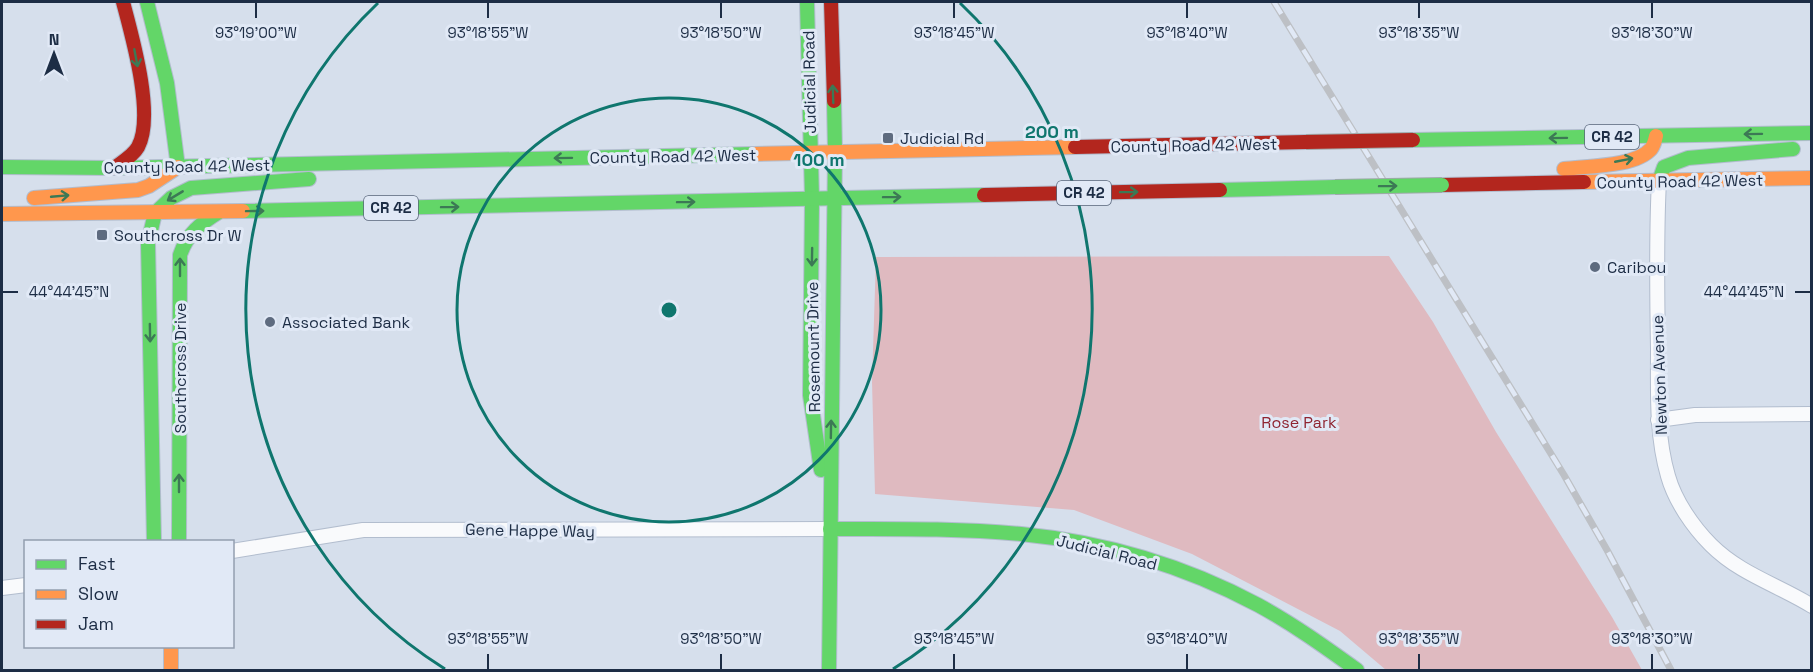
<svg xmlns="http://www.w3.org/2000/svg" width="1813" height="672" font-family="'Space Grotesk',sans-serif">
	<rect width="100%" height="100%" fill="#d6dfec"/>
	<polygon fill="#dfbac0" points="1389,256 1433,322 1496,432 1612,617 1642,670 1386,670 1340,631 1192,554 1074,510 875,494 872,382 876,257"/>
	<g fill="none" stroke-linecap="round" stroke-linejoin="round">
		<g stroke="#b2bdce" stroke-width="16">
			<g id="street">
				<path d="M1659 181C1656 237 1657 293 1658 349 1658 392 1656 435 1668 476 1675 501 1693 527 1711 545 1740 574 1778 585 1812 606"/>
				<polyline points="1658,420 1695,415 1812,414"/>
				<polyline points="232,551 363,530 830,529"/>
				<polyline points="2,588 26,585"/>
			</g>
		</g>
		<g stroke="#b2bdce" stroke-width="16">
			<g id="fast">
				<polyline points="147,2 167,83 178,167"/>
				<polyline points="807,2 812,199 810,395 821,470"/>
				<polyline points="1413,140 1812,133"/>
				<polyline points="2,167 114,168 754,154"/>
				<polyline points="1659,181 1664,167 1688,158 1793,149"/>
				<polyline points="1220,190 1335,187"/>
				<polyline points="243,211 984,195"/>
				<polyline points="155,213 171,198 191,188 309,179"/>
				<path d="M830 529C893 529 957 528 1021 534 1104 542 1185 566 1258 605 1293 624 1325 647 1357 670"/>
				<polyline points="154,542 148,243 155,213"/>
				<path d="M179 542 180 255C187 234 201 223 219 212"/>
				<polyline points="829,670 835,152 834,101"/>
			</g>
		</g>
		<g stroke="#b2bdce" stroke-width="16">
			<g id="slow">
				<polyline points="754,154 1075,147"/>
				<path d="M1564 169C1586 166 1635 167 1651 149 1654 145 1655 141 1656 136"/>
				<polyline points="1584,182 1812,178"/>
				<polyline points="34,198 138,190 149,186 178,167"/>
				<polyline points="2,214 243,211"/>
				<polyline points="171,646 171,670"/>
			</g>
		</g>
		<g stroke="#b2bdce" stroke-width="16">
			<g id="jam">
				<polyline points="831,2 834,101"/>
				<polyline points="1075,147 1306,142"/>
				<path d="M114 168C122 162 133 156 138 147 155 116 132 36 123 2"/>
				<polyline points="1442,185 1584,182"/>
				<polyline points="984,195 1220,190"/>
			</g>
		</g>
		<use href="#street" stroke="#f9fafc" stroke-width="14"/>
		<use href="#fast" stroke="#63d668" stroke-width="14"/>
		<use href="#slow" stroke="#ff974d" stroke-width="14"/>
		<use href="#jam" stroke="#b3261e" stroke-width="14"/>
		<g stroke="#bdc0c5" stroke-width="7">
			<polyline id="rail" points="1274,2 1564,475 1607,550 1671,670"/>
		</g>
		<use href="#rail" stroke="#e1e9f6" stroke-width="4.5" stroke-dasharray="14" stroke-linecap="butt"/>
		<g stroke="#9ea9a9" stroke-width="16" stroke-linecap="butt">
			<polyline id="fast-bridge" points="1335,187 1442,185"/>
		</g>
		<g stroke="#9ea9a9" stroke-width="16" stroke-linecap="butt">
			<polyline id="jam-bridge" points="1306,142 1413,140"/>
		</g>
		<use href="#fast-bridge" stroke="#63d668" stroke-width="14"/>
		<use href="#jam-bridge" stroke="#b3261e" stroke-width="14"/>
	</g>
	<defs><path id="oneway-shaft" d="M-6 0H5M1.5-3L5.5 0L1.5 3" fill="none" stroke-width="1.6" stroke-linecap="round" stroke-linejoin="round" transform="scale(1.5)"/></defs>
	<g stroke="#3c7955">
		<use href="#oneway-shaft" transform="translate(136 58) rotate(79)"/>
		<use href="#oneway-shaft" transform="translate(833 94) rotate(-92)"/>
		<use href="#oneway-shaft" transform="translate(1753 134) rotate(179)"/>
		<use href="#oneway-shaft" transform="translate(1558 138) rotate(179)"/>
		<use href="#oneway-shaft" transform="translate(563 158) rotate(179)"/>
		<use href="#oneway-shaft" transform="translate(1624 160) rotate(-11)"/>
		<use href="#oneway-shaft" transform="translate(1388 186) rotate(-1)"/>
		<use href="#oneway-shaft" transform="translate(1129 192) rotate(-1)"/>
		<use href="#oneway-shaft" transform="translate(60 196) rotate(-5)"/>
		<use href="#oneway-shaft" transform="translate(175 196) rotate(149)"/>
		<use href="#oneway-shaft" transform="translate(892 197) rotate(-1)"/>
		<use href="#oneway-shaft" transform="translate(686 202) rotate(-1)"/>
		<use href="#oneway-shaft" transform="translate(450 207) rotate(-1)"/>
		<use href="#oneway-shaft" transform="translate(255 211) rotate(-1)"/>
		<use href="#oneway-shaft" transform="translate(812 257) rotate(91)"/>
		<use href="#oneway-shaft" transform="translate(180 267) rotate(-90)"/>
		<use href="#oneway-shaft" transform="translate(150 333) rotate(89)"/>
		<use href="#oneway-shaft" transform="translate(831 429) rotate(-89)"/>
		<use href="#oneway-shaft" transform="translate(179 483) rotate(-90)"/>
	</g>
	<path fill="none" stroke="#1d2d45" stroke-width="2" d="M256 3V18M488 3V18M721 3V18M954 3V18M1187 3V18M1419 3V18M1652 3V18M3 292H18M1795 292H1810M488 654V669M721 654V669M954 654V669M1187 654V669M1419 654V669M1652 654V669"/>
	<g fill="none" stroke="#0f766e" stroke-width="3">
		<circle cx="669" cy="310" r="212"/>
		<path d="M445 669A423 423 0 0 1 378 3M960 3A423 423 0 0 1 893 669"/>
	</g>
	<g fill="#5e6b7f" stroke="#e1e9f6" stroke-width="2">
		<rect x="882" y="132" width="12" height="12" rx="3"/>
		<rect x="96" y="229" width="12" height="12" rx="3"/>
		<circle cx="1595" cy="267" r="6"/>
		<circle cx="270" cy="322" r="6"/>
	</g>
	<g text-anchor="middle" stroke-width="6" stroke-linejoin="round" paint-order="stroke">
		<g fill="#e1e9f6" stroke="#58657a" stroke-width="1.5">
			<rect x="1585" y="125" width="54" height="24" rx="4.5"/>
			<rect x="1057" y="181" width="54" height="24" rx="4.5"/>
			<rect x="364" y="196" width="54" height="24" rx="4.5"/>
		</g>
		<g font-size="15" font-weight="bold" fill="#1d2d45">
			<text x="1612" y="142">CR 42</text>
			<text x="1084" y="198">CR 42</text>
			<text x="391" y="213">CR 42</text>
		</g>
		<g font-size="16" fill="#1d2d45" stroke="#e1e9f6">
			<text transform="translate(809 82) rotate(-91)" y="6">Judicial Road</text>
			<text transform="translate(1194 145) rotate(-1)" y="6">County Road 42 West</text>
			<text transform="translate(673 156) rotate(-1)" y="6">County Road 42 West</text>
			<text transform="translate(187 166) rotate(-1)" y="6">County Road 42 West</text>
			<text transform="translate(1680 181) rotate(-1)" y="6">County Road 42 West</text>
			<text transform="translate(813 347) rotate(-91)" y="6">Rosemount Drive</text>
			<text transform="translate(180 368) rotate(-90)" y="6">Southcross Drive</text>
			<text transform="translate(1659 375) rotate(-92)" y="6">Newton Avenue</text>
			<text transform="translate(530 530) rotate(1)" y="6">Gene Happe Way</text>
			<text transform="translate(1107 552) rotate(14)" y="6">Judicial Road</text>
		</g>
		<g font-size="16" fill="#1d2d45" stroke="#e1e9f6" text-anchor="start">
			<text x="900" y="144">Judicial Rd</text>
			<text x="114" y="241">Southcross Dr W</text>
			<text x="1607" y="273">Caribou</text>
			<text x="282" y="328">Associated Bank</text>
		</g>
		<g font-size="16" fill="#8f2431" stroke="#e1e9f6">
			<text x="1299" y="428">Rose Park</text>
		</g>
	</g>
	<g font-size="15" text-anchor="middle" fill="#1d2d45" stroke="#e1e9f6" stroke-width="6" stroke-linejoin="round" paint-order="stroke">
		<text x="256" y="38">93°19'00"W</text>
		<text x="488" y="38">93°18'55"W</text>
		<text x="721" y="38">93°18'50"W</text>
		<text x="954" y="38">93°18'45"W</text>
		<text x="1187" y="38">93°18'40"W</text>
		<text x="1419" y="38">93°18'35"W</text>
		<text x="1652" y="38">93°18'30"W</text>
		<text x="69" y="297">44°44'45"N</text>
		<text x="1744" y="297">44°44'45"N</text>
		<text x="488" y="644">93°18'55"W</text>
		<text x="721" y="644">93°18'50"W</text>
		<text x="954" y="644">93°18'45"W</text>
		<text x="1187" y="644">93°18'40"W</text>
		<text x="1419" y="644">93°18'35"W</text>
		<text x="1652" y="644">93°18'30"W</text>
	</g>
	<circle cx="669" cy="310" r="9" fill="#0f766e" stroke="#e1e9f6" stroke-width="3"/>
	<g font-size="18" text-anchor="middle" font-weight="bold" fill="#0f766e" stroke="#e1e9f6" stroke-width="6" stroke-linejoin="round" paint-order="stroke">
		<text x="1052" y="138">200 m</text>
		<text x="819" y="166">100 m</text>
	</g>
	<rect width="1813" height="672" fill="none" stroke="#1d2d45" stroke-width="6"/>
	<rect x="24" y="540" width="210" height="108" fill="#e1e9f6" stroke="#939eaf" stroke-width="1.5"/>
	<rect x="36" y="560" width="30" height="9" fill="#63d668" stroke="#939eaf" stroke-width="1.5"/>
	<text x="78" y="570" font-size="18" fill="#1d2d45">Fast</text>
	<rect x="36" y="590" width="30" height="9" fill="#ff974d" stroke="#939eaf" stroke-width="1.5"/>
	<text x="78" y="600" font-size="18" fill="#1d2d45">Slow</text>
	<rect x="36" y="620" width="30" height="9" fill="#b3261e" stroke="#939eaf" stroke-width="1.5"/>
	<text x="78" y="630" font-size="18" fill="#1d2d45">Jam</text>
	<g transform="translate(54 54)" stroke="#e1e9f6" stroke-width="4.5" paint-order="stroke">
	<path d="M0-4.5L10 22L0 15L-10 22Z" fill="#1d2d45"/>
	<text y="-9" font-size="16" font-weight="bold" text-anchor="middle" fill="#1d2d45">N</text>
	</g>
</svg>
